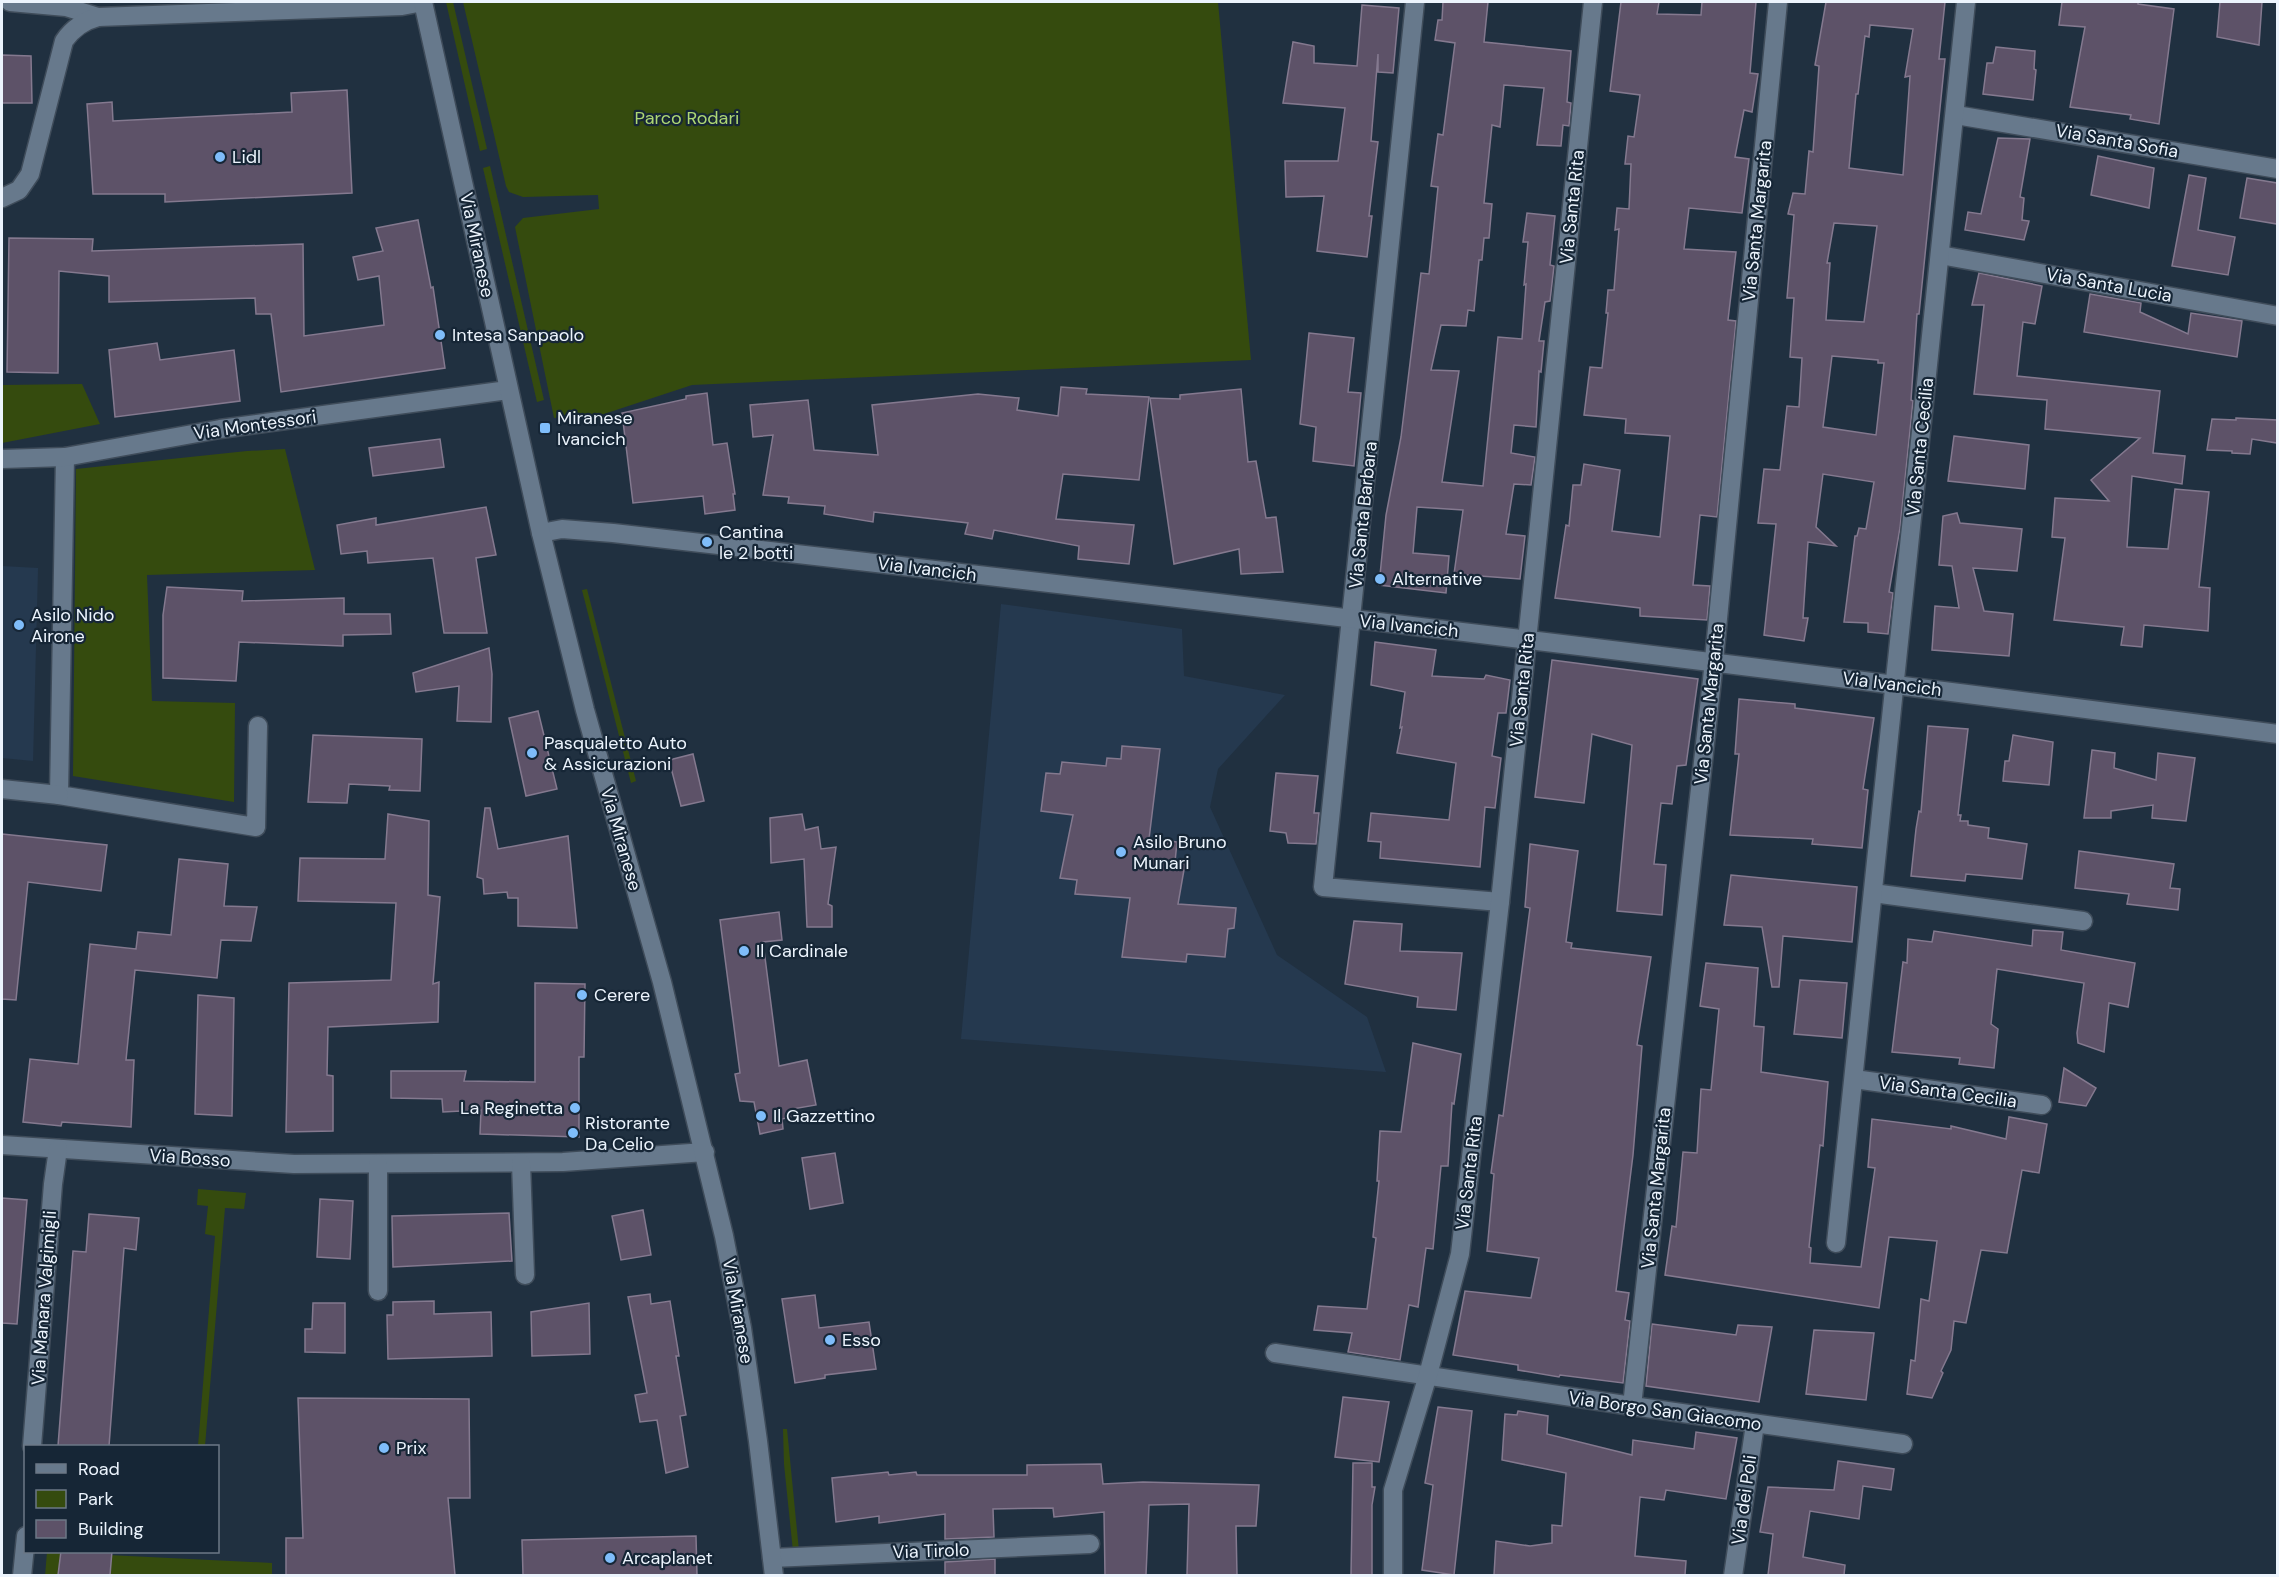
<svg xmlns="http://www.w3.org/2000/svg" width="2279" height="1577" font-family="'DM Sans',sans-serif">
	<rect width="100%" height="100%" fill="#203040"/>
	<g fill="#25394f">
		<polygon points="2,566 38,568 33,761 2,758"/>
		<polygon points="1001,604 1182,629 1184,676 1285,695 1218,769 1210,807 1277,955 1367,1017 1386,1072 961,1039"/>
	</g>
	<g fill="#354b0e">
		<polygon points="446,2 453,2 487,149 480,151"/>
		<polygon points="463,2 1218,2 1251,360 692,385 604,414 554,418 515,227 523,218 599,209 598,195 523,197 509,192 506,186"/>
		<polygon points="490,166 544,400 537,402 483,168"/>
		<polygon points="82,384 100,424 2,443 2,385"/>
		<polygon points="285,449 315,570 147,575 152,701 235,703 234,802 73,776 76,469 247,451"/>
		<polygon points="587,589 636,781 631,783 582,590"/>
		<polygon points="198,1189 246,1193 244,1209 225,1208 205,1446 198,1446 215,1236 205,1234 208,1206 197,1205"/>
		<polygon points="783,1429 787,1429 799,1551 793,1551 784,1464"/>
		<polygon points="47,1552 272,1563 272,1575 93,1576 59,1569 58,1575 45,1576"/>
	</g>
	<g fill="#5d5268" stroke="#84798f" stroke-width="1.5" fill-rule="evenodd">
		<polygon points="1443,2 1488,2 1484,42 1571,51 1567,102 1571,103 1569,126 1563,125 1561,146 1537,145 1544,88 1504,85 1500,127 1492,125 1484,203 1492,204 1489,238 1484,238 1482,260 1479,260 1474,311 1468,310 1466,326 1441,325 1431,370 1459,371 1442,482 1483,486 1498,337 1522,339 1526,284 1524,285 1528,242 1523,242 1527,213 1555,216 1550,265 1554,266 1550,301 1545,302 1539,341 1544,341 1541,372 1539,371 1536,427 1514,425 1511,453 1535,457 1531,485 1514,484 1506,534 1525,536 1520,579 1454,574 1463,510 1417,507 1413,553 1449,556 1446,593 1379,585 1386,515 1401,437 1421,273 1429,274 1438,187 1431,186 1438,134 1443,135 1455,43 1435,40 1438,20 1442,20"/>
		<polygon points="1621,2 1659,2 1657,14 1701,15 1702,2 1756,2 1750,73 1758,74 1752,112 1744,110 1735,157 1749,159 1742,213 1689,208 1684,249 1736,252 1728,320 1736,321 1717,517 1700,515 1693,585 1710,586 1707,620 1640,616 1640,608 1555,598 1566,525 1569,526 1573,485 1581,485 1584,464 1620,470 1612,531 1660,537 1670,436 1625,433 1626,419 1584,415 1590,367 1602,368 1608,313 1606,313 1608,290 1614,290 1619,229 1615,230 1617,208 1629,209 1631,164 1625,164 1628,136 1634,137 1640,95 1610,91"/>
		<path d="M1826 2H1945L1939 59H1945L1919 314H1917L1911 400 1913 401 1900 528 1889 592 1893 593 1888 634 1868 632V623L1844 622 1855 536H1857L1859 528 1866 529 1874 482 1823 474 1816 527 1836 546 1808 542 1803 618H1808L1804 641 1764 635 1776 524 1758 523 1764 469 1780 470 1787 406 1799 407 1802 358 1790 357 1794 298H1787L1794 215 1788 214 1793 193 1805 194 1809 151 1813 152 1819 66 1815 65ZM1870 25 1913 29 1905 77 1910 76 1903 175 1849 168 1856 94H1858L1865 36 1869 37ZM1834 223 1877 226 1864 322 1826 320 1830 263H1827ZM1832 356 1878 360V363H1884L1876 435 1823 427Z"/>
		<polygon points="2062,2 2138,2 2138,4 2174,9 2159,124 2130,119 2131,115 2070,107 2085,27 2059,25"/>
		<polygon points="2220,2 2262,2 2259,45 2217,37"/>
		<polygon points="1362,5 1399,8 1393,73 1378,72 1378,54 1371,141 1378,142 1369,216 1372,216 1367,257 1317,251 1324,196 1286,197 1285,161 1338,161 1345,108 1283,103 1293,42 1314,46 1314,63 1357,66"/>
		<polygon points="1996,47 2035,51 2034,69 2036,70 2033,100 1983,94 1987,63 1993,63"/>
		<polygon points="2,55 31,56 32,103 2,103"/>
		<polygon points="347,90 352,193 165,202 165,194 93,194 87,104 112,102 113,121 292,112 291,93"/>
		<polygon points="1998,138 2030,139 2020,197 2024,198 2022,220 2029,221 2024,240 1965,230 1968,212 1981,214"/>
		<polygon points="2098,156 2154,168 2149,208 2091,195"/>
		<polygon points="2189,175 2206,178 2198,230 2235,237 2228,275 2172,266"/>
		<polygon points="2247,178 2277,183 2277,224 2240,218"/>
		<polygon points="418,220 431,288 433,287 445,368 281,392 271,314 256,314 255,298 109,302 109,276 59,271 58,373 7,372 9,238 93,239 92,251 303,244 304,336 384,325 379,276 358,280 353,257 383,251 376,228"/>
		<polygon points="1979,273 2042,286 2035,324 2023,322 2017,376 2160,391 2153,453 2185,456 2182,484 2132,476 2127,547 2168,549 2175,489 2209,492 2199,587 2210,588 2208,631 2144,625 2142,647 2121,645 2124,627 2054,620 2065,538 2052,537 2055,498 2109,501 2091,480 2140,438 2045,429 2047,400 1974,394 1984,305 1972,305"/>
		<polygon points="2090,294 2141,303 2140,312 2188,334 2191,313 2242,321 2237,357 2084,332"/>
		<polygon points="1309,333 1354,338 1348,392 1361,393 1354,466 1313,461 1316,427 1300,424"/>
		<polygon points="157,343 160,360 234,350 240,401 115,417 109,350"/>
		<polygon points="1061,387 1087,389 1086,394 1149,397 1139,480 1063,474 1056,519 1134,525 1129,564 1078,559 1079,546 994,530 992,539 965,534 968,523 874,512 873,522 824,514 825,506 788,503 789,497 763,495 773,435 753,437 750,405 808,400 814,450 878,455 872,405 978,394 1019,398 1017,410 1058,416"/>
		<polygon points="1241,389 1248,462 1256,461 1266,518 1276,517 1283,572 1241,574 1239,549 1174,564 1150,398 1180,399 1180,395"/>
		<polygon points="707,393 713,445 727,443 735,494 733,494 735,510 705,514 703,496 633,503 622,413 686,399 686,396"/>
		<polygon points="2236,418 2277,420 2277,443 2252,439 2250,454 2232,453 2232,451 2207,450 2212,419 2236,420"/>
		<polygon points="1954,436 2029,445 2025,489 1948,481"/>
		<polygon points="440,439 444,467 373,476 369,448"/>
		<polygon points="486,507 496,555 476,558 487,633 444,633 433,558 368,563 367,551 341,554 337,525 376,518 376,525"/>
		<polygon points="1957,513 1960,523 2022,529 2017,571 1973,568 1984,611 2013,614 2009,656 1932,650 1935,606 1959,608 1952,566 1939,565 1943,516"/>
		<polygon points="167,587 243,591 242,601 344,598 344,614 390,614 391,634 343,635 343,646 239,642 236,681 163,678 163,615"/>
		<polygon points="1375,642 1436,650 1432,676 1484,679 1486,675 1510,680 1506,713 1498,713 1492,756 1501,758 1495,808 1485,807 1480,867 1380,858 1381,842 1368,841 1371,813 1449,820 1456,763 1397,753 1402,727 1400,728 1405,692 1371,685"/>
		<polygon points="489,648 492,674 491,722 457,721 459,686 416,692 413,673"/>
		<polygon points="1552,660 1698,679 1686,765 1677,766 1672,804 1661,803 1654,864 1666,865 1662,915 1617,911 1632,745 1592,734 1584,803 1535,797"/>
		<polygon points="1739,699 1795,704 1795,708 1874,718 1863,789 1868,790 1862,848 1812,844 1813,839 1730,835 1739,754 1735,754"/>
		<polygon points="538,711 557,789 526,796 509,718"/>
		<polygon points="1928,726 1968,729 1958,815 1961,815 1960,821 1968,821 1968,825 1989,828 1988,838 2027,844 2022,879 1966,874 1965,881 1911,876 1916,829 1919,811 1921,812"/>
		<polygon points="313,735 422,739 420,791 389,790 390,786 349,784 347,803 308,802"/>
		<polygon points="2013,735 2053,742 2049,785 2003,781 2005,761 2009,761"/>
		<polygon points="1122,746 1160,749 1149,839 1177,842 1175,862 1185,864 1178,904 1236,908 1234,928 1228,929 1225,957 1187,954 1186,962 1122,957 1130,898 1075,894 1077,880 1060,878 1073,815 1041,811 1046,773 1060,774 1062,762 1106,766 1107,758 1121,759"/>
		<polygon points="2092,750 2115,753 2114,768 2156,780 2158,753 2195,758 2186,821 2152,818 2153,805 2111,811 2111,818 2084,818"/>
		<polygon points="693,754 704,801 681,806 669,760"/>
		<polygon points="1276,773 1318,776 1314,813 1319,813 1316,844 1288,843 1286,833 1270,831"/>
		<polygon points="485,808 490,808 498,849 568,836 577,928 518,926 518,898 508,898 507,892 484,894 483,879 477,877"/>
		<polygon points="388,814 429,821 428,895 440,897 433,984 439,982 438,1022 328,1027 327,1075 333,1076 333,1131 286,1132 289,983 391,980 396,903 298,901 300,858 385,859"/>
		<polygon points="802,814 805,830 818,827 821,849 836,847 828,904 832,906 832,927 807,927 804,859 771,863 770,818"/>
		<polygon points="2,834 107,845 101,891 28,882 16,1000 2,999"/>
		<polygon points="1530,844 1578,851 1566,942 1572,943 1571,948 1651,957 1637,1045 1642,1046 1633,1155 1616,1291 1629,1293 1625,1320 1630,1321 1623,1383 1560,1375 1559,1377 1518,1370 1518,1365 1453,1355 1465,1291 1531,1298 1539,1258 1487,1251 1494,1174 1491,1173 1499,1115 1503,1116 1530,908 1525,907"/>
		<polygon points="2079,851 2174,864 2170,888 2180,889 2178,910 2127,904 2129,894 2075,888"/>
		<polygon points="179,859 228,864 224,906 257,907 251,941 221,940 217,978 135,970 126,1060 134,1060 131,1127 62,1122 61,1126 23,1122 30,1059 78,1064 90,944 136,949 138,932 171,935"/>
		<polygon points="1731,875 1857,887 1852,942 1783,936 1779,987 1772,987 1762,927 1724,925"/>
		<polygon points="779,912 782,940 763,942 779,1066 807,1060 816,1105 792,1109 794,1116 782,1119 783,1129 760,1134 754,1102 740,1101 735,1074 740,1073 720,920"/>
		<polygon points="1354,921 1402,924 1400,951 1462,953 1456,1010 1417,1007 1418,997 1345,984"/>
		<polygon points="2033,930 2063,932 2061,950 2135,963 2128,1007 2109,1003 2104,1052 2078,1043 2077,1033 2084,983 1997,969 1991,1024 1998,1029 1994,1068 1959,1064 1960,1058 1892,1052 1903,962 1907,963 1908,939 1932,942 1934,931 2032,946"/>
		<polygon points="1706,963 1758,968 1754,1026 1764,1027 1761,1072 1828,1082 1823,1146 1820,1145 1809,1247 1811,1248 1810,1263 1861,1267 1875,1168 1868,1167 1872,1119 1951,1129 1951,1126 2006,1139 2009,1117 2047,1124 2039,1173 2022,1170 2007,1253 1981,1250 1966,1323 1954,1321 1951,1350 1941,1371 1943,1373 1932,1398 1907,1394 1911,1360 1915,1361 1921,1299 1929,1301 1937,1241 1889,1237 1879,1308 1665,1275 1672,1226 1676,1227 1683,1152 1697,1153 1701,1089 1711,1090 1719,1009 1700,1006"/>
		<polygon points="1800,980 1847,983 1842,1038 1794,1034"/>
		<polygon points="535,983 585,984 584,1057 579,1057 579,1137 480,1134 481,1110 443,1112 442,1099 391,1098 391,1071 466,1071 464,1081 535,1082"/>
		<polygon points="198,995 234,998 232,1116 195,1114"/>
		<polygon points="1413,1043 1461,1054 1454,1104 1452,1103 1448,1166 1441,1166 1433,1249 1426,1248 1418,1307 1409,1305 1400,1360 1348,1352 1352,1333 1314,1330 1318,1306 1367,1309 1376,1238 1373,1237 1379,1181 1377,1181 1380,1131 1401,1132"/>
		<polygon points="2064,1068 2096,1088 2086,1106 2059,1102"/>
		<polygon points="835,1153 843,1203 810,1209 802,1158"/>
		<polygon points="2,1198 27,1200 17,1324 2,1323"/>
		<polygon points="320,1199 353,1201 350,1259 317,1257"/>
		<polygon points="643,1210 651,1255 621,1260 612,1216"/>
		<polygon points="509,1213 512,1261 393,1267 392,1216"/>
		<polygon points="89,1214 139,1218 136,1250 124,1248 109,1446 58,1446 73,1251 86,1252"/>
		<polygon points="650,1294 651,1304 670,1301 679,1356 676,1356 686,1415 680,1416 688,1467 666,1473 657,1420 640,1422 635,1395 647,1393 628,1297"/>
		<polygon points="815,1295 819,1328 869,1322 876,1369 825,1375 825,1378 795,1383 782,1299"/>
		<polygon points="434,1301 434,1314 491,1312 492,1356 388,1359 387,1315 393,1315 393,1302"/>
		<polygon points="313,1303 345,1303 345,1353 305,1352 305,1329 312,1329"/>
		<polygon points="589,1303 590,1354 532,1356 531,1312"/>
		<polygon points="1652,1324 1736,1335 1738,1325 1772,1327 1759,1402 1646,1386"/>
		<polygon points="1814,1330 1874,1333 1866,1400 1806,1394"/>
		<polygon points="1343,1397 1389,1402 1379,1462 1335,1457"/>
		<polygon points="298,1398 469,1399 470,1498 448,1498 455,1575 286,1575 286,1538 303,1538"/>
		<polygon points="1438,1407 1472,1411 1454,1575 1422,1570 1433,1485 1425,1483"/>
		<polygon points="1518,1411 1548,1416 1547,1434 1632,1455 1633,1440 1694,1449 1696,1432 1737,1438 1726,1499 1666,1490 1664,1500 1640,1497 1635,1556 1686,1561 1685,1575 1494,1575 1496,1541 1530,1546 1552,1543 1552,1525 1562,1526 1566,1473 1502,1460 1505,1414 1517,1415"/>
		<polygon points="1838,1461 1894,1469 1891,1490 1863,1486 1859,1519 1810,1511 1803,1557 1845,1565 1844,1575 1768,1575 1773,1534 1760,1532 1768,1487 1834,1490"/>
		<polygon points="1353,1463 1372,1463 1372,1487 1375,1487 1372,1505 1372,1575 1351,1575"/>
		<polygon points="1101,1464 1103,1484 1143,1482 1259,1485 1256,1526 1236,1526 1237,1575 1187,1575 1189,1504 1149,1505 1146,1575 1105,1575 1104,1512 1054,1517 1053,1508 993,1509 994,1537 945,1539 945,1514 879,1523 879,1516 836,1522 832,1478 888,1472 889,1475 916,1472 917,1475 1027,1475 1027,1465"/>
		<polygon points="696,1536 697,1575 523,1575 522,1540"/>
		<polygon points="61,1551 112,1551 110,1575 58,1575"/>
		<polygon points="995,1559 995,1575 945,1575 945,1562"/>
	</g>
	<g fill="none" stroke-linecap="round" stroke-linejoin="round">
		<g stroke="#3f4c5a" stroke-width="21">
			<g id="minor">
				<polyline points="10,2 66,7 98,17"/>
				<polyline points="1415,2 1323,887 1500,902"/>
				<polyline points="1956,115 2278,169"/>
				<path d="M2 198 19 190 30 174 64 41C73 28 83 21 98 17L402 6 423 2"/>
				<polyline points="1940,255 2278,316"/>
				<polyline points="65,457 59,795 256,827 258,726"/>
				<polyline points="2,459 65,457 220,429 508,390"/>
				<path d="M541 533 562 529 613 533C1168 596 1723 661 2278 734"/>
				<polyline points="2,789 59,795"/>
				<polyline points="1873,893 2083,921"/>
				<polyline points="1854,1079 2042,1105"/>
				<polyline points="2,1145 294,1164 563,1162 705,1152"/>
				<polyline points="521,1163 525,1275"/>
				<polyline points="1836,1243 1966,2"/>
				<polyline points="378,1291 378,1164"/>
				<polyline points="1275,1353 1632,1406 1903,1444"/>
				<polyline points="1632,1406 1712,680 1778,2"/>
				<polyline points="32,1446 53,1184 58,1149"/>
				<polyline points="772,1558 1090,1544"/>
				<polyline points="22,1576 26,1536"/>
				<polyline points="1393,1576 1393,1490 1428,1375 1460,1254 1500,902 1593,2"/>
				<polyline points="1733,1576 1755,1424"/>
			</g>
		</g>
		<g stroke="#3f4c5a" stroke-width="21">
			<polyline id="tertiary" points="423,2 541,533 585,710 662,982 724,1236 742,1328 758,1441 774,1576"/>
		</g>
		<use href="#minor" stroke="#67798c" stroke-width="18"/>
		<use href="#tertiary" stroke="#67798c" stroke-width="18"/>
	</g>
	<g fill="#7fbdfa" stroke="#162636" stroke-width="2">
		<circle cx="220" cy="157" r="6"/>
		<circle cx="440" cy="335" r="6"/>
		<rect x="539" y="422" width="12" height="12" rx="3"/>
		<circle cx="707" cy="542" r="6"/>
		<circle cx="1380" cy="579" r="6"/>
		<circle cx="19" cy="625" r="6"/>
		<circle cx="532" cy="753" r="6"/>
		<circle cx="1121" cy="852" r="6"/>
		<circle cx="744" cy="951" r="6"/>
		<circle cx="582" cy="995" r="6"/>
		<circle cx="575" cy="1108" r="6"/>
		<circle cx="761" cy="1116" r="6"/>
		<circle cx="573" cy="1133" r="6"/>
		<circle cx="830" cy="1340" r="6"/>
		<circle cx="384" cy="1448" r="6"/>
		<circle cx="610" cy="1558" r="6"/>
	</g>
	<g text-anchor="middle" stroke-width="4.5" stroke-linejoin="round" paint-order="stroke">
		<g font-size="18" fill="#aed774" stroke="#162636">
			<text x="687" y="124">Parco Rodari</text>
		</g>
		<g font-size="18" fill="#ecf4fd" stroke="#162636">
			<text transform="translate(2117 141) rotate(10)" y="6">Via Santa Sofia</text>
			<text transform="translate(1572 207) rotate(-84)" y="6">Via Santa Rita</text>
			<text transform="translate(1757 221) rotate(-84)" y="6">Via Santa Margarita</text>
			<text transform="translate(477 245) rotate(78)" y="6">Via Miranese</text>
			<text transform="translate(2109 285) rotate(10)" y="6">Via Santa Lucia</text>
			<text transform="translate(255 425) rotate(-8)" y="6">Via Montessori</text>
			<text transform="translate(1920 447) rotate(-84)" y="6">Via Santa Cecilia</text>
			<text transform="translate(1363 515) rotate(-84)" y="6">Via Santa Barbara</text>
			<text transform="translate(927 569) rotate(7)" y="6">Via Ivancich</text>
			<text transform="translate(1409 626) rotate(6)" y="6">Via Ivancich</text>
			<text transform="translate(1892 684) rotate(7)" y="6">Via Ivancich</text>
			<text transform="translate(1522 690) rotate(-84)" y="6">Via Santa Rita</text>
			<text transform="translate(1709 704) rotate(-84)" y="6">Via Santa Margarita</text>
			<text transform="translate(621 839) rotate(74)" y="6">Via Miranese</text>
			<text transform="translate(1948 1092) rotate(8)" y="6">Via Santa Cecilia</text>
			<text transform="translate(190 1158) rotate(4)" y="6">Via Bosso</text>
			<text transform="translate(1469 1173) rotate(-83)" y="6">Via Santa Rita</text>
			<text transform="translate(1656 1188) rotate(-84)" y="6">Via Santa Margarita</text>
			<text transform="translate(44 1298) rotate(-86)" y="6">Via Manara Valgimigli</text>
			<text transform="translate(738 1311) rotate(80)" y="6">Via Miranese</text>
			<text transform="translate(1665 1411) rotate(8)" y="6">Via Borgo San Giacomo</text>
			<text transform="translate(1744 1500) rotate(-82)" y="6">Via dei Poli</text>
			<text transform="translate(931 1551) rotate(-2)" y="6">Via Tirolo</text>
		</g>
		<g font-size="18" fill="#ecf4fd" stroke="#162636" text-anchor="start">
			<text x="232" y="163">Lidl</text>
			<text x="452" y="341">Intesa Sanpaolo</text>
			<text x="557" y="424">Miranese<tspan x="557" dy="21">Ivancich</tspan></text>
			<text x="719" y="538">Cantina<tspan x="719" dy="21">le 2 botti</tspan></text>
			<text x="1392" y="585">Alternative</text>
			<text x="31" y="621">Asilo Nido<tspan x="31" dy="21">Airone</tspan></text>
			<text x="544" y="749">Pasqualetto Auto<tspan x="544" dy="21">&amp; Assicurazioni</tspan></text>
			<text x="1133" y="848">Asilo Bruno<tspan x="1133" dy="21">Munari</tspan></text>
			<text x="756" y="957">Il Cardinale</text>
			<text x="594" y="1001">Cerere</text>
			<text x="563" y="1114" text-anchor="end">La Reginetta</text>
			<text x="773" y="1122">Il Gazzettino</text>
			<text x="585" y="1129">Ristorante<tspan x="585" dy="21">Da Celio</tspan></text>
			<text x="842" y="1346">Esso</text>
			<text x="396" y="1454">Prix</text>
			<text x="622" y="1564">Arcaplanet</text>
		</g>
	</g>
	<rect width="2279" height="1577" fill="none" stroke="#ecf4fd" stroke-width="6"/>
	<rect x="24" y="1445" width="195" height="108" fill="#162636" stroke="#6c7886" stroke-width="1.5"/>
	<rect x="36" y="1464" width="30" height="9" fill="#67798c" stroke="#6c7886" stroke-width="1.5"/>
	<text x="78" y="1475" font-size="18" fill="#ecf4fd">Road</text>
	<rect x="36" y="1490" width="30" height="18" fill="#354b0e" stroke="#6c7886" stroke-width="1.5"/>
	<text x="78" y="1505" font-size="18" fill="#ecf4fd">Park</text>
	<rect x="36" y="1520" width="30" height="18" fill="#5d5268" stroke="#6c7886" stroke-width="1.5"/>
	<text x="78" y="1535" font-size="18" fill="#ecf4fd">Building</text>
</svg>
